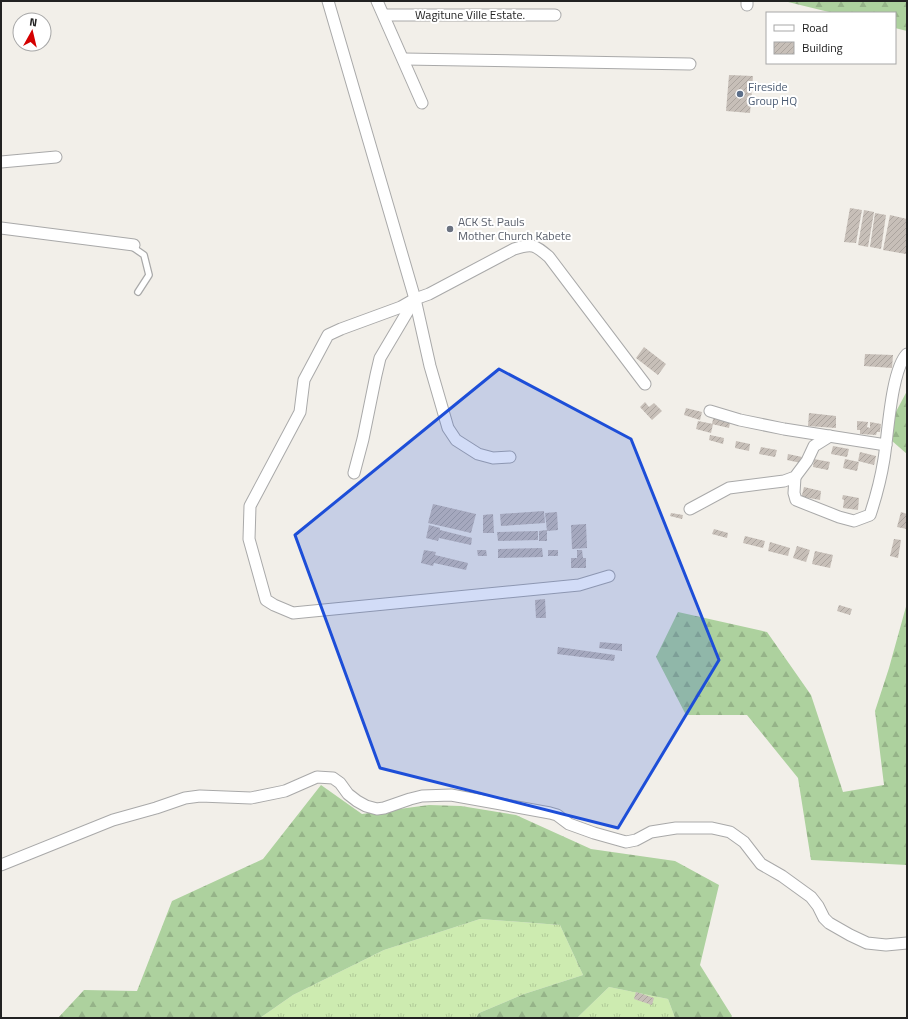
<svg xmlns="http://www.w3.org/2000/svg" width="908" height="1019" font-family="'Titillium Web',sans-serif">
	<defs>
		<pattern id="grass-tufts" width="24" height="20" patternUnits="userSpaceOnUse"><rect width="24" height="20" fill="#cdebb0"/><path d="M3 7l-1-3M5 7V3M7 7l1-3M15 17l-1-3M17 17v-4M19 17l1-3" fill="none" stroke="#b0c997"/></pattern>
		<pattern id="forest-firs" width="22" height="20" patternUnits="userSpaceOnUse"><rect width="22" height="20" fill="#add19e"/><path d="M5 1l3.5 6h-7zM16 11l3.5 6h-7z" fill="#95b388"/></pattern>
		<pattern id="building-hatch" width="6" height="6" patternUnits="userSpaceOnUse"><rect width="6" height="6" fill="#c7bfb8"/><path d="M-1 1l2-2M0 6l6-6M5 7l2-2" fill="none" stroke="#aba49e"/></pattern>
	</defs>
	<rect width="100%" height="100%" fill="#f2efe9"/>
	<g fill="url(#grass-tufts)">
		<polygon points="480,919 560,925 583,975 524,994 479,1013 476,1018 260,1018 293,995 384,950"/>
		<polygon points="609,987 668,999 675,1018 577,1018"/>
	</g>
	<g fill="url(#forest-firs)">
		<polygon points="788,1 907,1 907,31 895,28 895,13 833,13 788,2"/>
		<polygon points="907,391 907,454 884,434"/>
		<polygon points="907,603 907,865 811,860 798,778 747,715 686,715 656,657 678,612 767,632 811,695 843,792 884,785 875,711 889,668"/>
		<polygon points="321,785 362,814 429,805 461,806 516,815 591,849 675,861 719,885 700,965 732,1016 731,1018 675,1018 668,999 609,987 577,1018 476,1018 479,1013 524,994 583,975 560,925 480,919 384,950 293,995 260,1018 58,1018 84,990 137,991 172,901 263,859"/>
	</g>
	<g fill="url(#building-hatch)">
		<polygon points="729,75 753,76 750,113 726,111"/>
		<polygon points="850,208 862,210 856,243 844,242"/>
		<polygon points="864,210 874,212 868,247 858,245"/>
		<polygon points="875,213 886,215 881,249 870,247"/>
		<polygon points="890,215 907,219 907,247 906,254 883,250"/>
		<polygon points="644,347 666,364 658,375 636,358"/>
		<polygon points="865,354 893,355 892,368 864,366"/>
		<polygon points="645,402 649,407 654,403 662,411 652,420 640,407"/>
		<polygon points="686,408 702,412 700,420 684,415"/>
		<polygon points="809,413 836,416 836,428 808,426"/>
		<polygon points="714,415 731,418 729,428 712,424"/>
		<polygon points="698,421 713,424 711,433 696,429"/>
		<polygon points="857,421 868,422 867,427 870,428 870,422 881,424 880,432 877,432 876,435 860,434 860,430 857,430"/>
		<polygon points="710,435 724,438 723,444 709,440"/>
		<polygon points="736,441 750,444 749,451 735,448"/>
		<polygon points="833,446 849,449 847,457 831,454"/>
		<polygon points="761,447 777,450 775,457 759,454"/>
		<polygon points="860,452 876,456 874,465 858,461"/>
		<polygon points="788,454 802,457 801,463 787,460"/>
		<polygon points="814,459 830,462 828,470 813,467"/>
		<polygon points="845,459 859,462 857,471 843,468"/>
		<polygon points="804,487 821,491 820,500 809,498 809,500 801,499"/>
		<polygon points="843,495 859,498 858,510 843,508 844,500 842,499"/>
		<polygon points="433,504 476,514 471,533 428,523"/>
		<polygon points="544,511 545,523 501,526 500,514"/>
		<polygon points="557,512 558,530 547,531 545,513"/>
		<polygon points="901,512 907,514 907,529 897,527"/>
		<polygon points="671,513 683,515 682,519 670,516"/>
		<polygon points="493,514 494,533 483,533 483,515"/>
		<polygon points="586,524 587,548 572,549 571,525"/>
		<polygon points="429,525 440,528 440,530 472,538 471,545 439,538 438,541 426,538"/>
		<polygon points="714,529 728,533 727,538 712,534"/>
		<polygon points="547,530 547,541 539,541 539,531"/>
		<polygon points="538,531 538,540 498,541 497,532"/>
		<polygon points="745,536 765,541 763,548 743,543"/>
		<polygon points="894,539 901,540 898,558 890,556"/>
		<polygon points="770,542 790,548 788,556 768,551"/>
		<polygon points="797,546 810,550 806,562 793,558"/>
		<polygon points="542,548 543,557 498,558 498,549"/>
		<polygon points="424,550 436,552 435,555 468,563 466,570 434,563 433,566 421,563"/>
		<polygon points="477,550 486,550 487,556 478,556"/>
		<rect x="548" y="550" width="10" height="6"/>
		<polygon points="577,550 582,550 583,558 586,558 586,568 571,568 571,558 577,558"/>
		<polygon points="815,551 833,555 830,568 812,564"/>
		<polygon points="545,599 546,618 536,618 535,600"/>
		<polygon points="839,605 852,609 850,615 837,611"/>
		<polygon points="600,642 622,644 622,651 599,648"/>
		<polygon points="558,647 615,655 614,661 557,654"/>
		<polygon points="636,992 654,998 652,1005 634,999"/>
	</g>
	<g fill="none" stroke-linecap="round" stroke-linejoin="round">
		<g stroke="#a9a9a9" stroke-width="8">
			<polyline id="lane" points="131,246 144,255 149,275 138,292"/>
		</g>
		<g stroke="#a9a9a9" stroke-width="13">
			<g id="street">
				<polyline points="328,1 415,299 430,366 448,428 456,440 478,454 493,458 510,457"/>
				<polyline points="377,1 422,103"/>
				<polyline points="747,5 747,1"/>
				<polyline points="384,15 555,15"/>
				<polyline points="404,59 690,64"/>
				<polyline points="1,162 56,157"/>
				<polyline points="1,228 134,245"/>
				<polyline points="415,299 401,307 341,329 328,335 304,380 300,412 250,506 249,539 266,600 274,605 293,613 579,585 609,576"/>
				<polyline points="710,411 740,420 784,429 886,445"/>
				<path d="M354 473 363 439 376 375 380 358 415 299 429 294 514 249C533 243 535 245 549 257L645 384"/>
				<path d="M795 477 794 493 796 500 839 517 854 521 870 515C876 497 881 478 884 459 888 435 891 370 907 354"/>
				<polyline points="690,509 729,488 784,481 795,477 807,461 814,446 830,436"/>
				<polyline points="1,865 113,820 156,808 185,798 200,796 251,798 285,791 317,777 333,778 340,783 348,794 357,801 366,806 377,809 384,808 410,799 422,796 451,795 550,813 557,815 569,824 594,833 626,842 636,840 651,832 676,828 712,828 730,832 744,842 761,864 782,876 811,897 818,906 824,918 829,923 850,935 867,943 886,945 907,943"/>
			</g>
		</g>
		<use href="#lane" stroke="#fff" stroke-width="5.5"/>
		<use href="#street" stroke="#fff" stroke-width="11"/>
	</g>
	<path fill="#1d4ed8" fill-opacity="0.2" stroke="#1d4ed8" stroke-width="3" stroke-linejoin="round" d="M499 369 631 439 719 660 618 828 380 768 295 535Z"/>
	<circle fill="#5c6f8a" stroke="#fff" stroke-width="1.5" cx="740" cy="94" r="4"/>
	<circle fill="#6b7280" stroke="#fff" stroke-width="1.5" cx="450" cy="229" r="4"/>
	<g text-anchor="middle" stroke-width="4" stroke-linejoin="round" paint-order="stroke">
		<g font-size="12" fill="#222" stroke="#fff">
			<text x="470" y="19">Wagitune Ville Estate.</text>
		</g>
		<g font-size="12" fill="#4e5e75" stroke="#fff" text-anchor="start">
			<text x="748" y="91">Fireside<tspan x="748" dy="14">Group HQ</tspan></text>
		</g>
		<g font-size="12" fill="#5b616d" stroke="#fff" text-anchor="start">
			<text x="458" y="226">ACK St. Pauls<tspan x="458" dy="14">Mother Church Kabete</tspan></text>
		</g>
	</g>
	<rect width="908" height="1019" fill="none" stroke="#222222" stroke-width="4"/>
	<rect x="766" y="12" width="130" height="52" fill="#ffffff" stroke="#a7a7a7"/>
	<rect x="774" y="25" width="20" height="6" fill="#ffffff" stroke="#a7a7a7"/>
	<text x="802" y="32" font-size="12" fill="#222222">Road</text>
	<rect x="774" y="42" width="20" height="12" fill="url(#building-hatch)" stroke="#a7a7a7"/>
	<text x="802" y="52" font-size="12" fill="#222222">Building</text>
	<g transform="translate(32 32) rotate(8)"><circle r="19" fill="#ffffff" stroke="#a7a7a7"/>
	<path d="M0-3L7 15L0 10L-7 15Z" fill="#d40000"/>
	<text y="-6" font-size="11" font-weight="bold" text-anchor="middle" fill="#222222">N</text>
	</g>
</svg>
